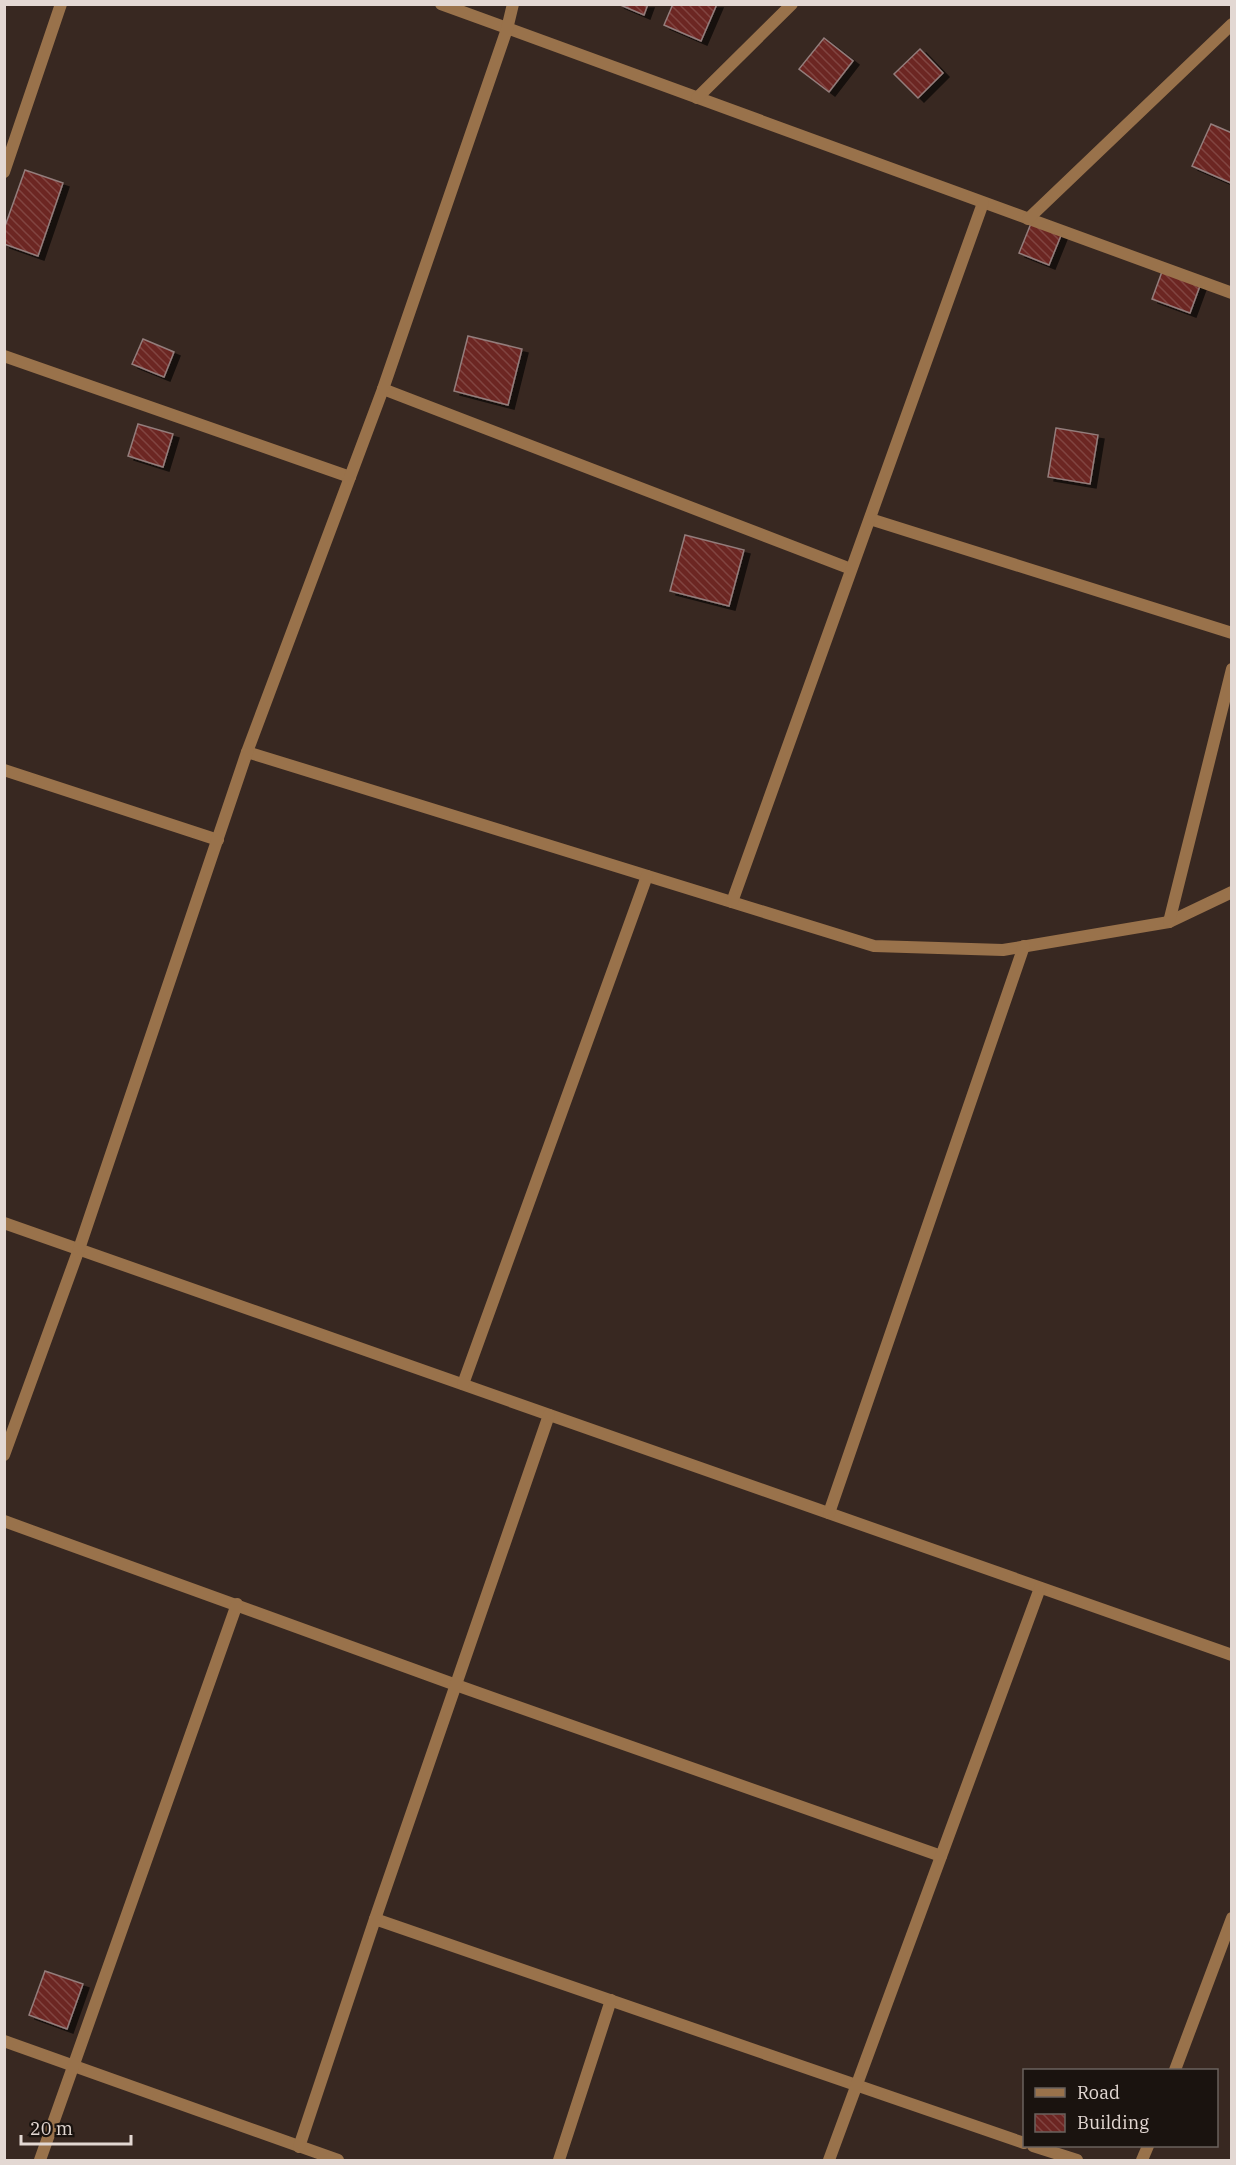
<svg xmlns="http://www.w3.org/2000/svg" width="1236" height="2165" font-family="'IBM Plex Serif',serif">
	<defs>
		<pattern id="building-back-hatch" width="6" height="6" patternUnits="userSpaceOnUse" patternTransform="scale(1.5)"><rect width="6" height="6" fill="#6c2522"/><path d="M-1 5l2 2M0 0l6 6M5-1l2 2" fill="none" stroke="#814441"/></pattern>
		<filter id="shadow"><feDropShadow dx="6" dy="4" stdDeviation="0" flood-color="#0009"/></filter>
	</defs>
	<rect width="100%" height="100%" fill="#382821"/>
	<g fill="url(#building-back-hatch)" stroke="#937d7b" stroke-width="1.5" filter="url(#shadow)">
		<polygon points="618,4 648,4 644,15"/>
		<polygon points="673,4 717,4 701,41 664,25"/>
		<polygon points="824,38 853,61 829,92 799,69"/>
		<polygon points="920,49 943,73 918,98 894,74"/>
		<polygon points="1211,124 1232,133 1231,183 1192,166"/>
		<polygon points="25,170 63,183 38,256 4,244 4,229"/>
		<polygon points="1032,221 1062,233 1049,265 1019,253"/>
		<polygon points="1163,269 1201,283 1190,313 1152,299"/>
		<polygon points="468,336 522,349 508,405 454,391"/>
		<polygon points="143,339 174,352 164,377 132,364"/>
		<polygon points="138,424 173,434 163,467 128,456"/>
		<polygon points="1056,428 1098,435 1090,484 1048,477"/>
		<polygon points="685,535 744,550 729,606 670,591"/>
		<polygon points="45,1971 83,1984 67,2029 29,2015"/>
	</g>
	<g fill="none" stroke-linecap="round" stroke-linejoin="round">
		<g stroke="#99724b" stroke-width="12">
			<polyline points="441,4 1232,293"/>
			<polyline points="697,98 792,4"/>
			<polyline points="4,172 61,4"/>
			<polyline points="1028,219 1232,24"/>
			<polyline points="4,356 350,477"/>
			<polyline points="383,389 851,569"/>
			<polyline points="870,519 1232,633"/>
			<polyline points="247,752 874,946 1003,950 1169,922 1232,892"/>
			<polyline points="4,770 218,840"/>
			<polyline points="732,902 983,203"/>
			<polyline points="1169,922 1232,669"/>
			<polyline points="4,1223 1232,1655"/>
			<polyline points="463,1384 647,876"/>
			<polyline points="4,1455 79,1249 247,752 383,389 507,29 513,4"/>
			<polyline points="829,1513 1024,946"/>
			<polyline points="4,1521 456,1685 941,1856"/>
			<polyline points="375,1919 1024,2143"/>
			<polyline points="4,2041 338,2160"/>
			<polyline points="1175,2070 1232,1918"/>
			<polyline points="1033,2146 1077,2160"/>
			<polyline points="299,2147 375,1919 549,1415"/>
			<polyline points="40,2160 237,1604"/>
			<polyline points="559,2160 611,2000"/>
			<polyline points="829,2160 1040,1588"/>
			<polyline points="1142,2160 1148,2146"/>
		</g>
	</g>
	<rect width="1236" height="2165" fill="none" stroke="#e3d8d3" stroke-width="12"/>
	<rect x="1023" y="2069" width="195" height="78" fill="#1a130f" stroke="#6a625d" stroke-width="1.5"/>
	<rect x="1035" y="2088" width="30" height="9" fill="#99724b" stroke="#6a625d" stroke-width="1.5"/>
	<text x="1077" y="2099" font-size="18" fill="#e3d8d3">Road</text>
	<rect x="1035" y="2114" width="30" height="18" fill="url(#building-back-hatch)" stroke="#6a625d" stroke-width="1.5"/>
	<text x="1077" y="2129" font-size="18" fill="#e3d8d3">Building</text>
	<path d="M21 2135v9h110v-9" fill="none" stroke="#e3d8d3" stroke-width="3"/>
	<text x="30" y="2135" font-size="18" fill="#e3d8d3" stroke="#1a130f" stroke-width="4.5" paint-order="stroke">20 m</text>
</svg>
